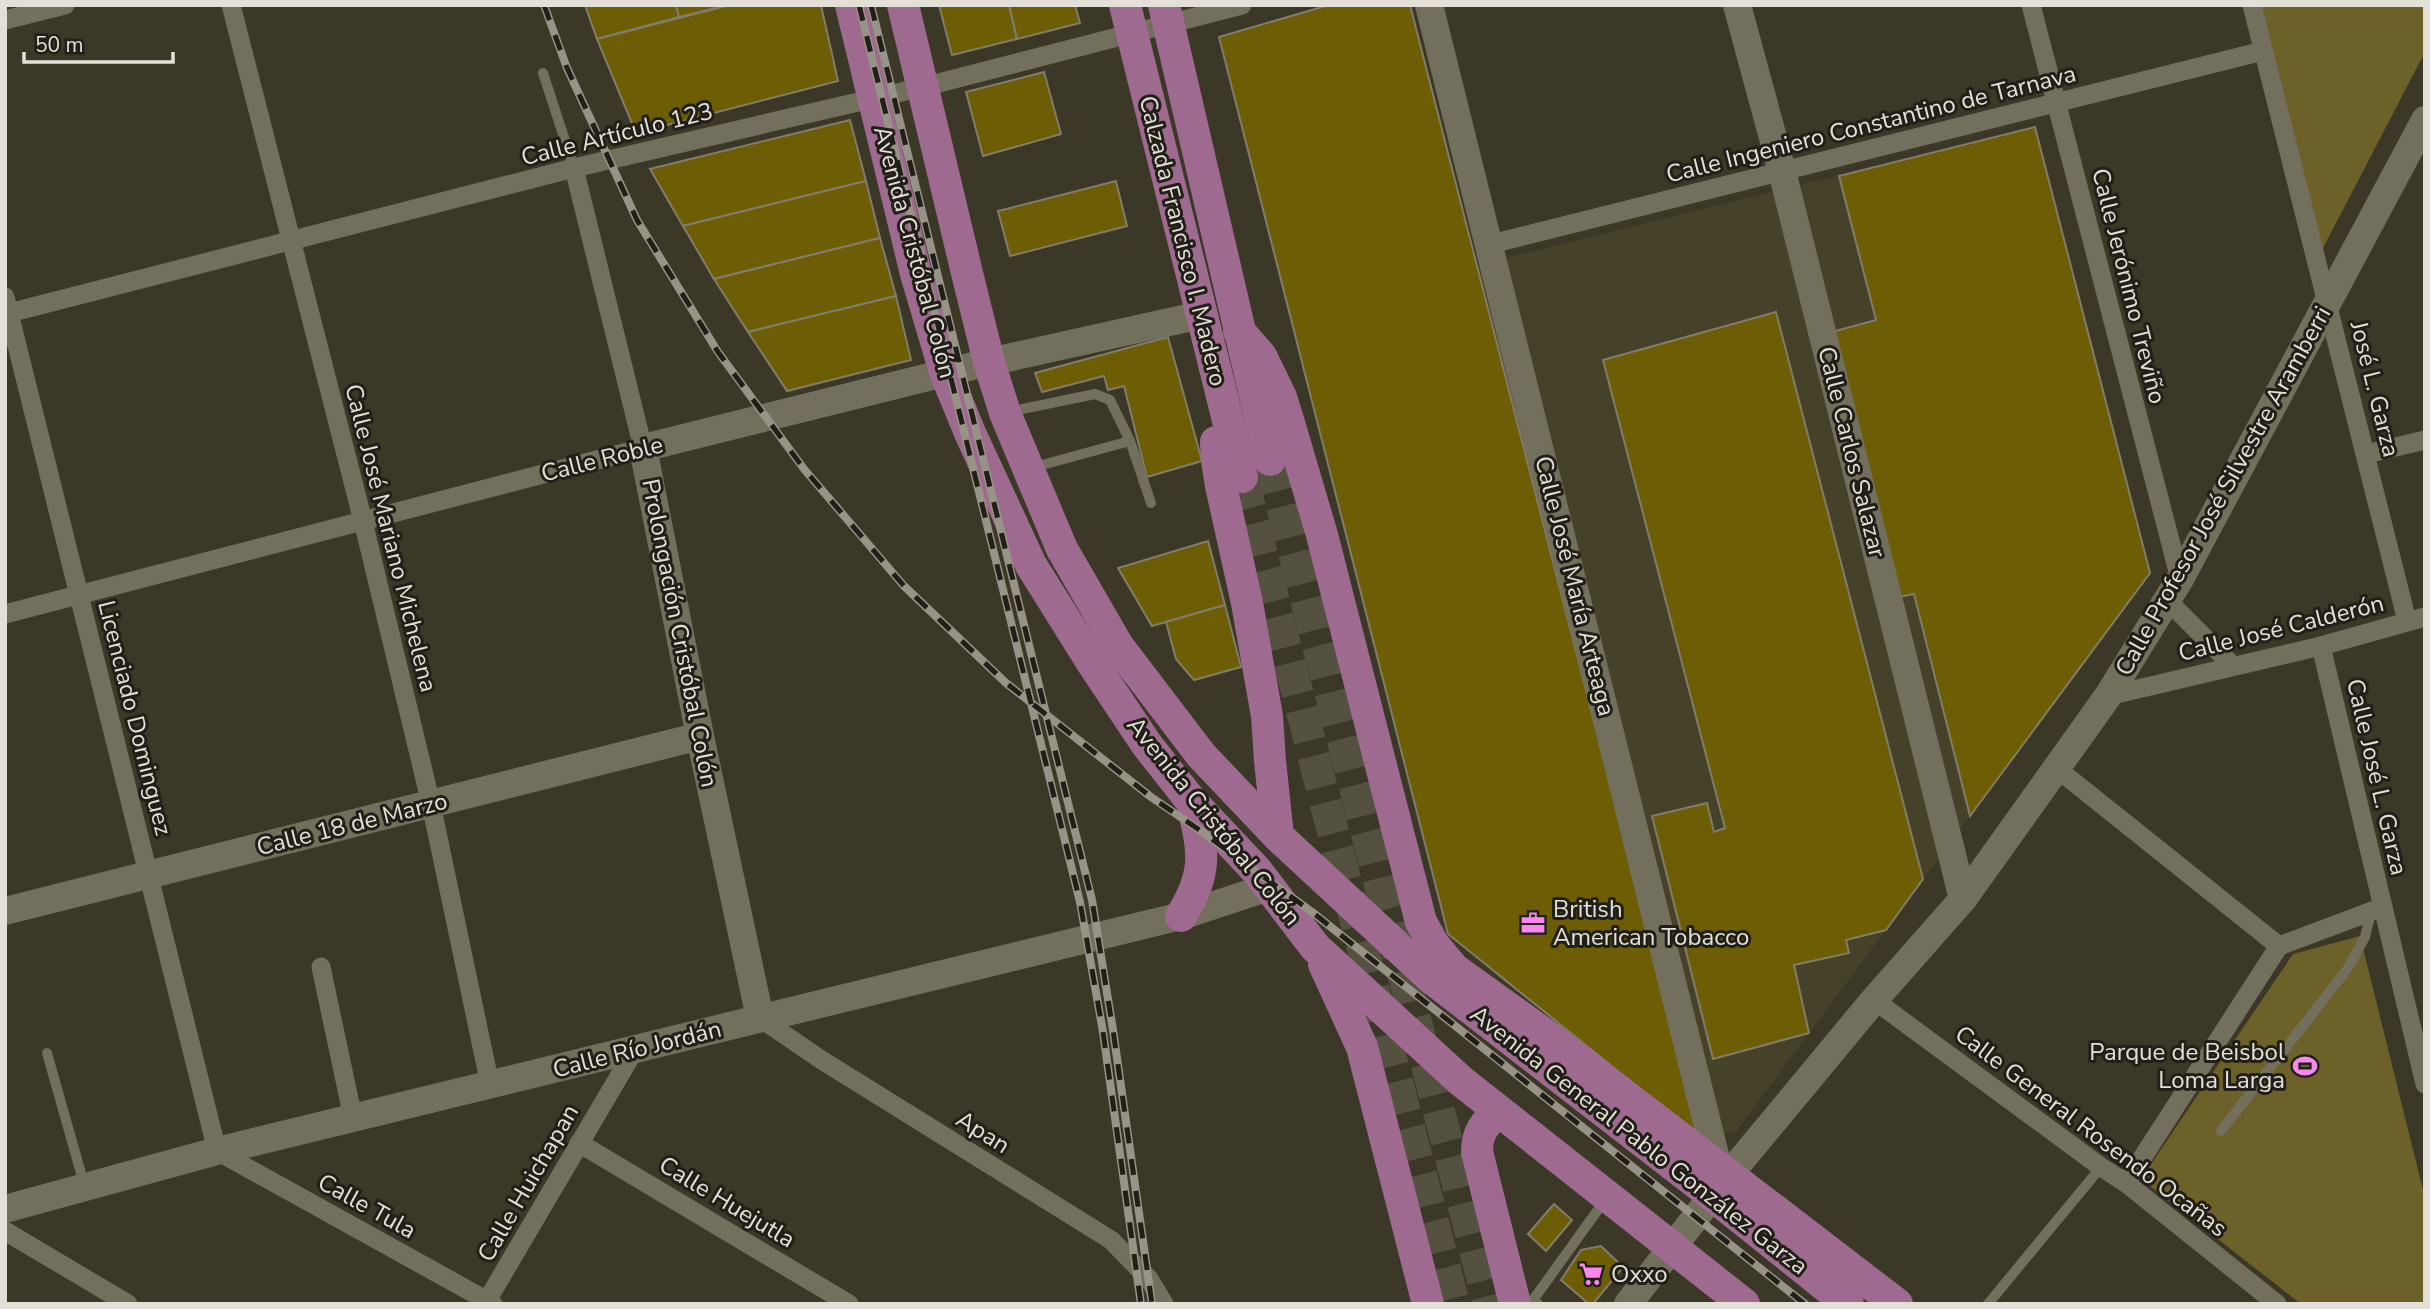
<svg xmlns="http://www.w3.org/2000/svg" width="2430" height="1309" font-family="'Nunito Sans',sans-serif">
	<rect width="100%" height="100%" fill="#3b3827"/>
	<polygon fill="#464129" points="1329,5 1477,265 2035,127 2150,573 1736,1132 1701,1138 1448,934 1219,37"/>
	<g fill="#6d612a">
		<polygon points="2252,5 2425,5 2425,52 2321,252"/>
		<polygon points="2360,936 2425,1198 2425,1304 2301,1304 2141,1179 2293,954"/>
	</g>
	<g fill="#6d5d04" stroke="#817d6a" stroke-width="2">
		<polygon points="585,5 676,5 679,17 597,39"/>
		<polygon points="676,5 728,5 679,17"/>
		<polygon points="730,5 821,5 838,81 636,133 597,39"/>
		<polygon points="939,5 1009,5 1017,39 952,55"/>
		<polygon points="1009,5 1075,5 1080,23 1017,39"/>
		<polygon points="1329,5 1410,5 1701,1138 1448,934 1219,37"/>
		<polygon points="1044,72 1061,134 983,156 966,92"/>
		<polygon points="850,120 866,181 683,226 650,169"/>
		<polygon points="2035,127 2150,573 1970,816 1914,594 1899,597 1832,332 1876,320 1839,176"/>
		<polygon points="866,181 880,238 714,279 683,226"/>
		<polygon points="1116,181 1127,226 1010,256 998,211"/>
		<polygon points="880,238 896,296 748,332 714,279"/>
		<polygon points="896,296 911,360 787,391 748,332"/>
		<polygon points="1776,312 1923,879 1886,930 1846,940 1849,953 1794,965 1809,1033 1713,1059 1652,816 1707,803 1714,832 1725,828 1603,360"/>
		<polygon points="1168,337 1202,461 1147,477 1124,386 1108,390 1104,376 1042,392 1035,373"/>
		<polygon points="1208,541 1225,605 1152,626 1118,568"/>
		<polygon points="1225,605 1241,667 1194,680 1176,659 1166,622"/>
		<polygon points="1554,1204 1572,1220 1546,1251 1528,1234"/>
		<polygon points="1601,1246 1623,1267 1593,1304 1589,1304 1561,1280 1581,1250"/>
	</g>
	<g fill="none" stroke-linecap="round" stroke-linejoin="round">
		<g stroke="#545141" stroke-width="32" stroke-dasharray="32 16" stroke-linecap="butt">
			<polyline points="1270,460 1489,1304"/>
			<polyline points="1242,477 1454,1304"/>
		</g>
		<g stroke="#736f5d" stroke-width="10">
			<polyline points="543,73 574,168"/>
			<polyline points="1008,412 1095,394 1110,400 1130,441 1151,503"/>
			<polyline points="1031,468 1130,441"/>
			<polyline points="47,1053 84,1184"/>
			<polyline points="2221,1131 2348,968 2365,937 2371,912"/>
			<polyline points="1538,1304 1533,1300 1605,1200"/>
			<polyline points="1988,1304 2101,1167"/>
		</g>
		<g stroke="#736f5d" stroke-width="19">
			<polyline points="231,5 363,521 431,804 490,1085"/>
			<polyline points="2031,5 2180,579"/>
			<polyline points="2252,5 2407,621"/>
			<polyline points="5,20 65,5"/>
			<polyline points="1491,244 2263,51"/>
			<polyline points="5,297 217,1151 493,1304"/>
			<polyline points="5,314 574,168 923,87 1242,5"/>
			<polyline points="2366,454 2425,440"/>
			<polyline points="2167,600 2233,666"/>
			<polyline points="5,614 643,448 574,168"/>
			<polyline points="2321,646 2425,1084"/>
			<polyline points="2108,696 2321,646 2425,617"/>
			<polyline points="2055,767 2279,946"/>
			<polyline points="2279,946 2383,907"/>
			<polyline points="321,967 353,1118"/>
			<polyline points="1874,1000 2101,1167 2126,1183 2277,1304"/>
			<polyline points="760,1018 820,1059 1111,1240 1149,1279 1164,1304"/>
			<polyline points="579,1143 849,1304"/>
			<polyline points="2126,1183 2279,946"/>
			<polyline points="5,1231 128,1304"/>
			<polyline points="485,1304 634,1051"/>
		</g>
		<g stroke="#736f5d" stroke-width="28">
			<polyline points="1429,5 1718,1167"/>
			<polyline points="1737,5 1782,171 1963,899"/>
			<polyline points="5,911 700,736"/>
			<polyline points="760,1018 700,736 643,448 989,362 1201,315"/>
			<polyline points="5,1209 217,1151 1181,916 1269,887"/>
			<polyline points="1628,1304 1728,1176 1874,1000 1963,899 2108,696 2180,579 2425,120"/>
		</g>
		<g stroke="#9e6a90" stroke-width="32">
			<polyline points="851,5 916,274 945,372 970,433 1031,565 1091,661 1147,745 1192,802 1257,871 1315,947 1461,1081 1744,1304"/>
			<polyline points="903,5 967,273 989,362 1005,413 1062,549 1118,646 1201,755 1278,836 1430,977 1712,1195 1848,1304"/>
			<polyline points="1125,5 1242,477"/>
			<polyline points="1164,5 1270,460"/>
			<polyline points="1239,331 1261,356 1281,397 1289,423 1322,535 1421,922 1434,945 1454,969 1550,1038 1897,1304"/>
			<polyline points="1216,442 1217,460 1221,486 1247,603 1267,716 1270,761 1278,836"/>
			<path d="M1181 916C1209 871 1203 851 1192 802"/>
			<polyline points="1324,964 1362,1047 1428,1304"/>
			<path d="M1499 1112C1484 1123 1477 1133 1477 1152L1515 1304"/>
		</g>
		<g stroke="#979487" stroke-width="8">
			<g id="rail">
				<polyline points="544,5 567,68 637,220 718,352 804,469 904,586 1006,683 1151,797 1198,829 1312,912 1805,1304"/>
				<polyline points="859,5 1080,902 1103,1032 1141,1304"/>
				<polyline points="871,5 1092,900 1113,1030 1152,1304"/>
			</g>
		</g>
		<use href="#rail" stroke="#211f17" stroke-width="5" stroke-dasharray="16" stroke-linecap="butt"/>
	</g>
	<defs>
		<g id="office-bare" transform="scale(1.89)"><path d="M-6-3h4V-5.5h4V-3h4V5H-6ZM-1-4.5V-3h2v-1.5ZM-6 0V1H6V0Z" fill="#f788ec" stroke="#211f17" stroke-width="2.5" paint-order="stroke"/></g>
		<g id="stadium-bare" transform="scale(1.89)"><path d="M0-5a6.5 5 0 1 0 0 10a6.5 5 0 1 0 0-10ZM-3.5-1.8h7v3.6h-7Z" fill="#f788ec" stroke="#211f17" stroke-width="2.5" paint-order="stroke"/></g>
		<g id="supermarket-bare" transform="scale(1.89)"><path d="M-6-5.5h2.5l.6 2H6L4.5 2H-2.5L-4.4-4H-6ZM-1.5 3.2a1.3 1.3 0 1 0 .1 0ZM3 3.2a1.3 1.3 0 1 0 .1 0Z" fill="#f788ec" stroke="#211f17" stroke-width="2.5" paint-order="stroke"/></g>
	</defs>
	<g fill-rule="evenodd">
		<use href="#office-bare" x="1533" y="923"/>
		<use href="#stadium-bare" x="2305" y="1066"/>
		<use href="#supermarket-bare" x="1591" y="1274"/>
	</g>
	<g text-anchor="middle" stroke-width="6" stroke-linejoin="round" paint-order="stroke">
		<g font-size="24" fill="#e3e1d7" stroke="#211f17">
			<text transform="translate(1871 124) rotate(-14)" y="8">Calle Ingeniero Constantino de Tarnava</text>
			<text transform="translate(617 134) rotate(-14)" y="8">Calle Artículo 123</text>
			<text transform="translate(1183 241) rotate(76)" y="8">Calzada Francisco I. Madero</text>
			<text transform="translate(915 252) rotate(75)" y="8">Avenida Cristóbal Colón</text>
			<text transform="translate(2129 286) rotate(76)" y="8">Calle Jerónimo Treviño</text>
			<text transform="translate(2375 389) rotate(76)" y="8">José L. Garza</text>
			<text transform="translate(1852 452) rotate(76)" y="8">Calle Carlos Salazar</text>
			<text transform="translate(602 459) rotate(-14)" y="8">Calle Roble</text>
			<text transform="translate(2223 491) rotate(-61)" y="8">Calle Profesor José Silvestre Aramberri</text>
			<text transform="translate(391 538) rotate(76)" y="8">Calle José Mariano Michelena</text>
			<text transform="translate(1575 586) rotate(76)" y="8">Calle José María Arteaga</text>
			<text transform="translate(2281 628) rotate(-14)" y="8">Calle José Calderón</text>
			<text transform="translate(680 633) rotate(79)" y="8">Prolongación Cristóbal Colón</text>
			<text transform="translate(135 718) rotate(76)" y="8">Licenciado Dominguez</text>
			<text transform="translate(2377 777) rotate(77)" y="8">Calle José L. Garza</text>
			<text transform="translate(1214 821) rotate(51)" y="8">Avenida Cristóbal Colón</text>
			<text transform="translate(352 824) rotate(-14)" y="8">Calle 18 de Marzo</text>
			<text transform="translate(637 1049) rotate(-14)" y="8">Calle Río Jordán</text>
			<text transform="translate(2091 1131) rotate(37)" y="8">Calle General Rosendo Ocañas</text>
			<text transform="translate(983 1132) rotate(32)" y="8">Apan</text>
			<text transform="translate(1639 1140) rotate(38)" y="8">Avenida General Pablo González Garza</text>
			<text transform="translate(528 1183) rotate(-60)" y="8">Calle Huichapan</text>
			<text transform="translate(727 1202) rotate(31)" y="8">Calle Huejutla</text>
			<text transform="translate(367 1206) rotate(29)" y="8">Calle Tula</text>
		</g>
		<g font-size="24" fill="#e3e1d7" stroke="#211f17" text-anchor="start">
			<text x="1553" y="917">British<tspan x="1553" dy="28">American Tobacco</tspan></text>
			<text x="2285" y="1060" text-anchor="end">Parque de Beisbol<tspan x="2285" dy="28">Loma Larga</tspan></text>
			<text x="1611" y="1282">Oxxo</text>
		</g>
	</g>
	<rect width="2430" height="1309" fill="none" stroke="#e3e1d7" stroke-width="14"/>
	<path d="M24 52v10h149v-10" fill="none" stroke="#e3e1d7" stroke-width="3.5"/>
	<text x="35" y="52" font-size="21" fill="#e3e1d7" stroke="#211f17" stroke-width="5" paint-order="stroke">50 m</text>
</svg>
